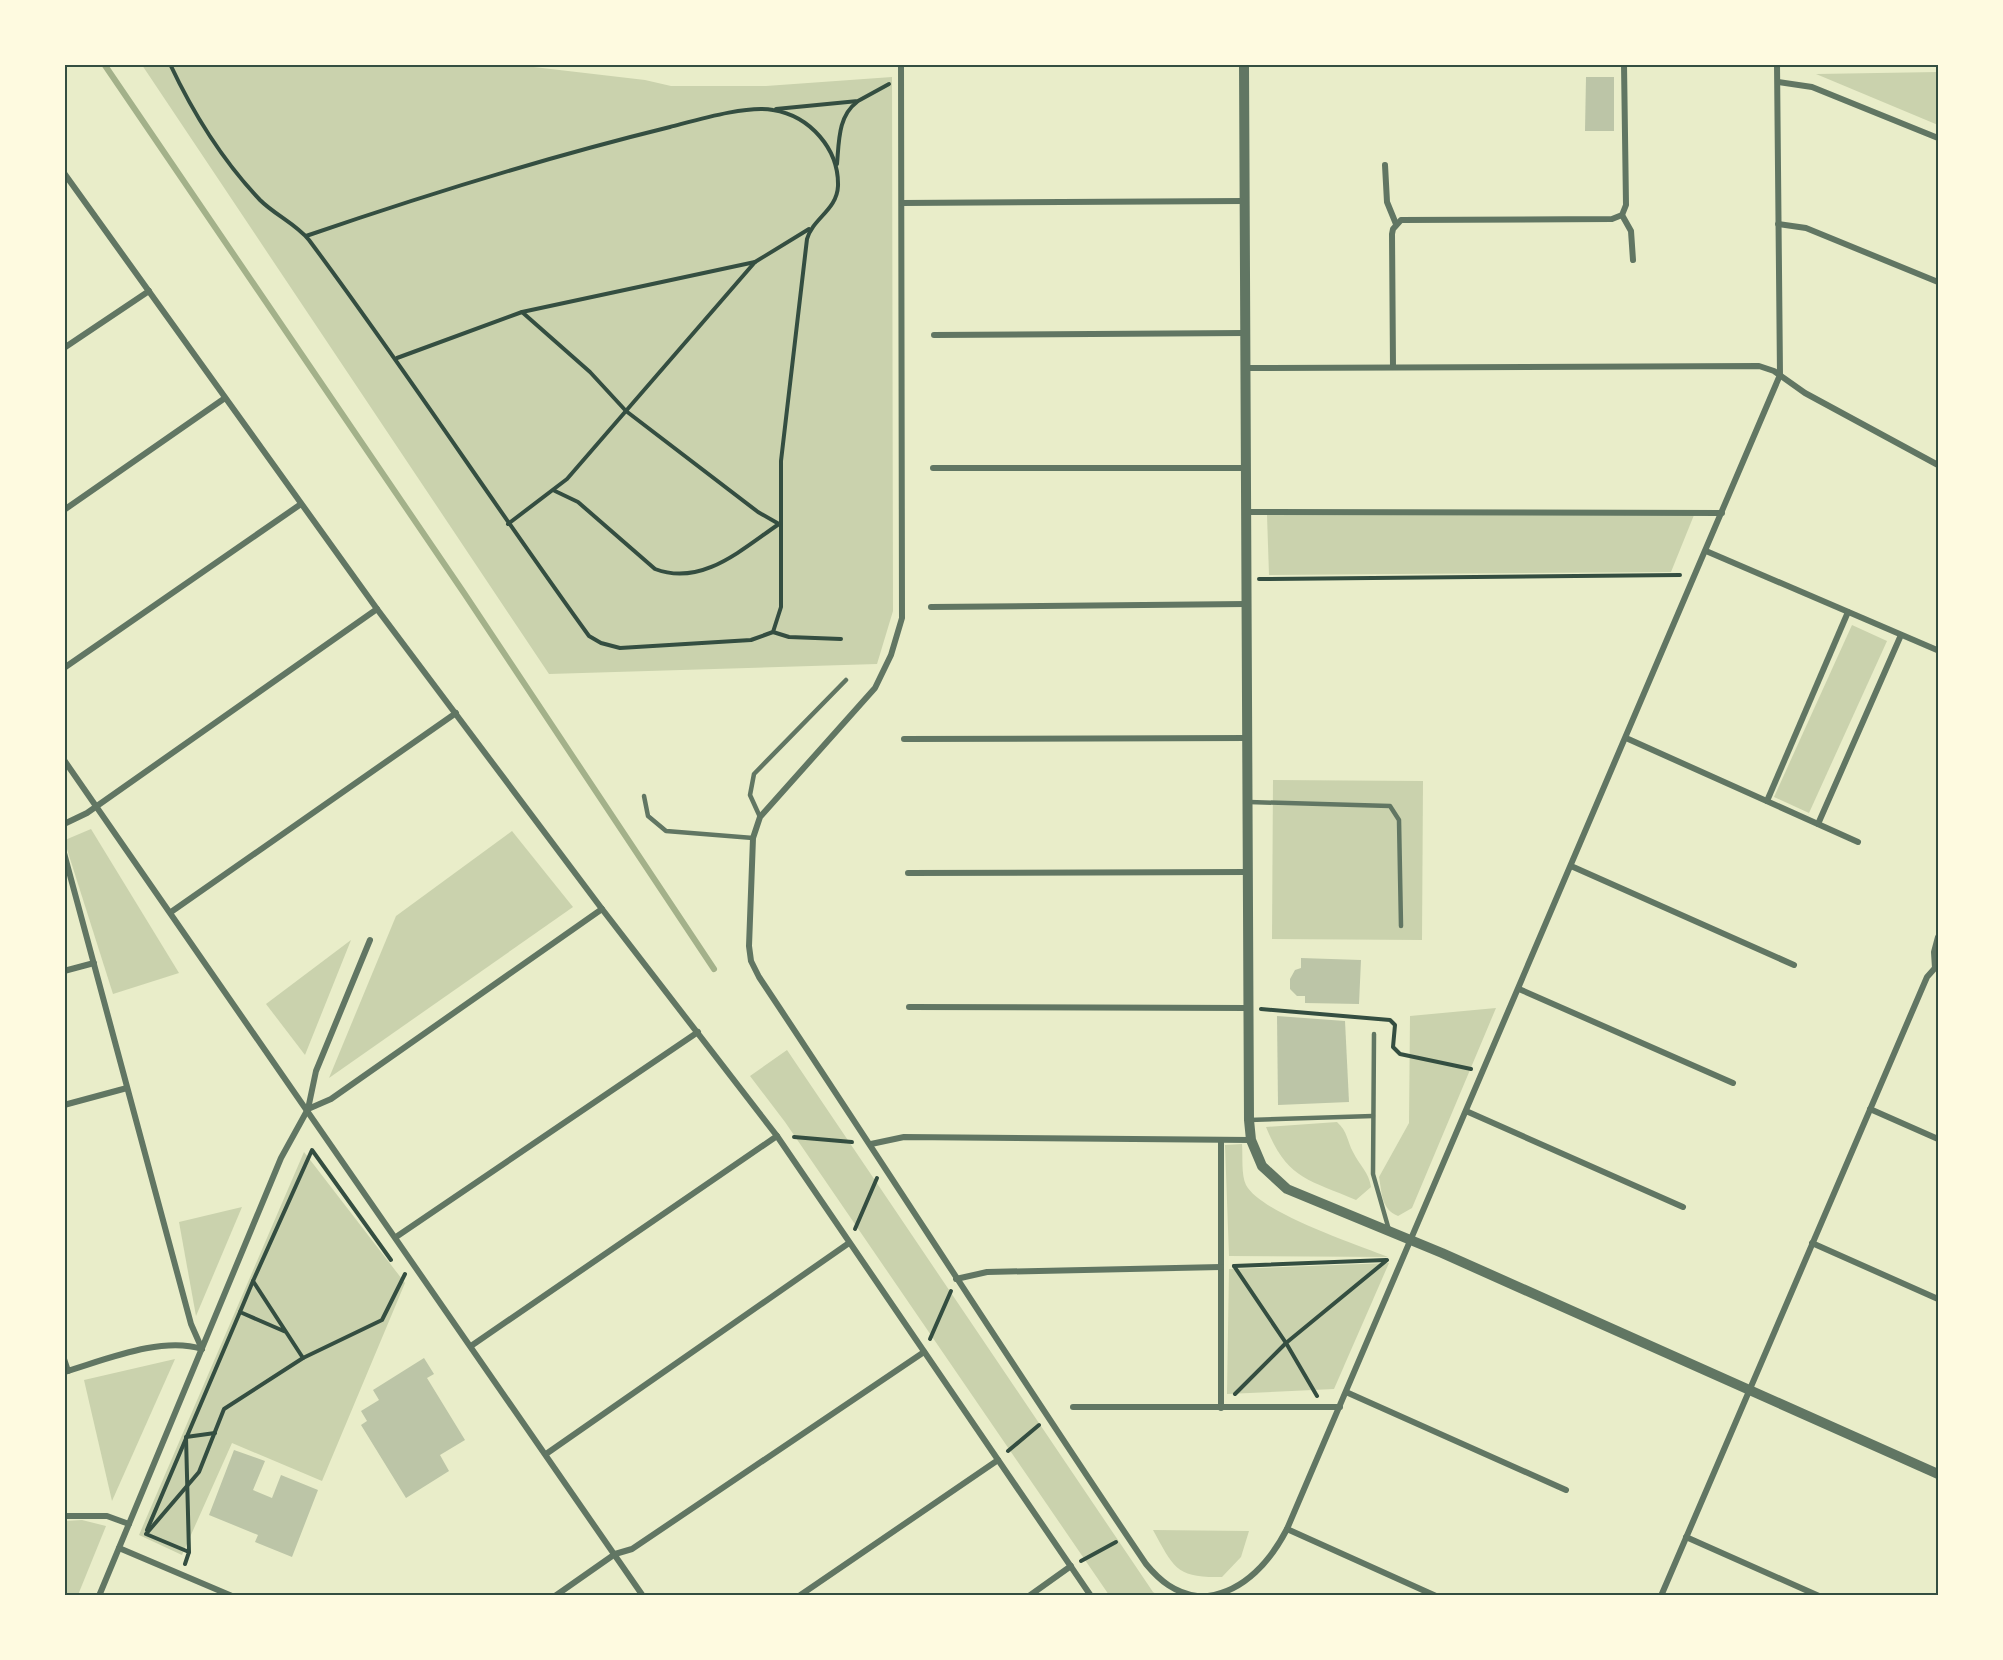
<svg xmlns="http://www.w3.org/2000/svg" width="2003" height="1660" font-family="Cabin,sans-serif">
	<rect width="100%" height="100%" fill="#e9edc9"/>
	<g fill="#cad2ad">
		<polygon points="508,64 645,80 671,86 766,86 892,77 893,611 877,664 549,674 142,65"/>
		<polygon points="1938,72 1938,125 1816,74 1817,74"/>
		<polygon points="1267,515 1694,515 1671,572 1269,575"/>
		<polygon points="1852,625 1887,641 1809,813 1774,797"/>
		<polygon points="1273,780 1423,781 1422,940 1272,939"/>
		<polygon points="91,829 179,973 113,994 65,843 65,840"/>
		<polygon points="512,831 573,907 329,1078 396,916"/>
		<polygon points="351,940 305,1055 266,1004"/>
		<path d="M1496 1008 1412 1208 1398 1216C1381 1209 1382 1193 1379 1177L1409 1123 1410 1016Z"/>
		<polygon points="787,1050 1153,1592 1158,1595 1109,1595 785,1122 750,1076"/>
		<path d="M1337 1122C1348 1132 1347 1141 1353 1152 1359 1165 1369 1172 1371 1187L1356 1200C1307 1179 1287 1179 1266 1127Z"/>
		<path d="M1242 1144C1243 1156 1241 1175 1246 1185 1261 1213 1356 1244 1388 1257L1229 1256 1225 1145Z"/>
		<polygon points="304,1152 405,1283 322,1481 232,1443 182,1555 139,1535"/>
		<polygon points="242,1207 196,1316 179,1222"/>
		<polygon points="1389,1263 1334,1389 1227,1394 1229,1269"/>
		<polygon points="175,1359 112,1501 84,1380"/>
		<polygon points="82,1520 106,1526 78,1595 65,1595 65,1521"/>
		<path d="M1153 1530 1249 1531 1241 1557 1222 1577C1176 1578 1174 1568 1153 1530Z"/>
	</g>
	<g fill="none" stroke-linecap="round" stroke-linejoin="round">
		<polyline stroke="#a3b18a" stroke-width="6" points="104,64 464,593 714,969"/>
	</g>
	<g fill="#bcc5a7">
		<polygon points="1586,77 1614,77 1614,131 1585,131"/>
		<polygon points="1301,958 1361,960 1359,1004 1305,1003 1305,996 1297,996 1290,989 1290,979 1295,970 1301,968"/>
		<polygon points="1277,1016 1345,1021 1349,1102 1278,1105"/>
		<polygon points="424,1358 434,1374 427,1378 465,1440 440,1455 449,1471 406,1498 361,1425 367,1421 361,1411 379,1400 373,1390"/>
		<polygon points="234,1450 265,1461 253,1490 272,1498 281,1475 318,1490 292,1557 255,1542 258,1535 209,1515"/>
	</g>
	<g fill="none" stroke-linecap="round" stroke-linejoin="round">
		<g stroke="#344e41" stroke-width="4">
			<path d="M170 64C193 113 223 161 260 200 275 215 296 224 309 240 406 370 494 505 589 636L601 643 620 648 751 640 773 632 781 607V461L807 239C813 218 837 210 838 186 839 149 810 116 773 110 747 105 697 120 670 127 548 157 425 195 306 236"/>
			<polyline points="776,109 858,101 889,84"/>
			<path d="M837 164C839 142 838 116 857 102"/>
			<path d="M522 312 590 372 626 411 758 512 779 524C742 549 702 587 655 569L578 502 555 491"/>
			<polyline points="397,358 522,312 755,262"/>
			<polyline points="508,524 567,479 755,262 809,229"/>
			<polyline points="1259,579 1680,575"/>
			<polyline points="773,632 789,637 841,639"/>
			<polyline points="1261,1009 1390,1020 1395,1025 1393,1047 1400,1054 1471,1069"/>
			<polyline points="794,1137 852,1142"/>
			<polyline points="855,1229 877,1178"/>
			<polyline points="1234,1266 1286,1343 1317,1396"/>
			<polyline points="1234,1266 1386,1260"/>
			<polyline points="253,1281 312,1150 391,1260"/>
			<polyline points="286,1332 240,1312 253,1281 303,1358"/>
			<polyline points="930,1339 951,1291"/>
			<polyline points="1235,1394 1286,1343 1387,1260"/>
			<polyline points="1008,1451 1039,1425"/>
			<polyline points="147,1530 240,1312"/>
			<polyline points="189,1552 186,1437 215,1433"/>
			<polyline points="1081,1561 1116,1542"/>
			<polyline points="185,1564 189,1552 146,1534 199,1472 224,1409 303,1358 382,1320 405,1274"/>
		</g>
		<g stroke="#617663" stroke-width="4.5">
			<polyline points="644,796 648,816 666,831 753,838"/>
			<polyline points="1249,802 1390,806 1399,820 1401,926"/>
			<polyline points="760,817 750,795 754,774 846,680"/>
			<polyline points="1374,1034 1373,1174 1389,1230"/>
			<polyline points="1249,1120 1373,1116"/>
		</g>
		<g stroke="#617663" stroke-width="6">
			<path d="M901 64 902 618 891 655 875 688 760 817 753 838 749 946 751 961 759 977C889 1172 1015 1370 1146 1564 1160 1581 1175 1593 1197 1596"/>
			<polyline points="1778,82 1812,87 1938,138"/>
			<polyline points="1385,165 1387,202 1396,224"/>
			<polyline points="64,173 377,609 602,909 777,1136 1091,1596"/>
			<polyline points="902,203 1244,201"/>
			<polyline points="1622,215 1631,231 1633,260"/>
			<polyline points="1778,224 1806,228 1938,282"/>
			<polyline points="934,335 1245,333"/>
			<polyline points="64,348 149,291"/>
			<polyline points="1393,367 1392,234 1393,229 1401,220 1612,219 1622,215 1626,205 1624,64"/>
			<polyline points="1245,368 1759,366 1774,371 1805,393 1938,465"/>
			<polyline points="933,468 1246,468"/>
			<polyline points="64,510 225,398"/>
			<polyline points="1246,512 1722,513"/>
			<polyline points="1706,551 1937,650"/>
			<polyline points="931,607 1246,604"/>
			<polyline points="64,668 301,504"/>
			<polyline points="1626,738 1858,842"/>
			<polyline points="904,739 1247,738"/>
			<polyline points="64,760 643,1596"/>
			<polyline points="1767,801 1848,612"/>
			<polyline points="64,824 87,813 377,609"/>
			<polyline points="1818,824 1901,635"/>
			<polyline points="64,853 191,1324 202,1349"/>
			<polyline points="1571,866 1794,965"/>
			<polyline points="908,873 1248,872"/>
			<polyline points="171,912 456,713"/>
			<polyline points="1935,968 1934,952 1938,937"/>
			<polyline points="64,971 94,963"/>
			<polyline points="1519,989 1733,1083"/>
			<polyline points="909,1007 1248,1008"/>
			<polyline points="64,1105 127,1088"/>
			<polyline points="308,1109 331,1099 602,909"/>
			<polyline points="1870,1109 1938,1139"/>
			<polyline points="1466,1111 1683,1207"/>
			<polyline points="1221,1140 1221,1408"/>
			<polyline points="871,1144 904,1137 1251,1140"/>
			<polyline points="396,1237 698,1032"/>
			<polyline points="1812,1243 1938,1299"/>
			<polyline points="956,1279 987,1272 1221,1267"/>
			<polyline points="471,1346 777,1136"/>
			<polyline points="64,1359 68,1371"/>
			<path d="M64 1372C105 1360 161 1336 202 1349"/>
			<polyline points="1346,1392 1566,1490"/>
			<polyline points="1073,1407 1340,1407"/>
			<polyline points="546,1454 849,1243"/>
			<polyline points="64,1516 107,1516 129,1524"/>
			<polyline points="1287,1529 1436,1596"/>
			<polyline points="1686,1537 1819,1596"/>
			<polyline points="119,1548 232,1596"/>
			<polyline points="99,1596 281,1158 308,1109 316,1071 370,940"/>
			<polyline points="555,1596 615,1554 632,1549 924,1352"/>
			<polyline points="799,1596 998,1460"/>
			<polyline points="1029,1596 1071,1566"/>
			<path d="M1208 1596C1245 1591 1271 1560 1287 1529L1780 375 1777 64"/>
			<polyline points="1661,1596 1927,977 1935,968"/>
		</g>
		<polyline stroke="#617663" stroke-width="10" points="1244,64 1249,1120 1251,1140 1262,1166 1287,1189 1442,1253 1938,1474"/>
	</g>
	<rect width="2003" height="1660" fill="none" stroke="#fefae0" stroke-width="132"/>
	<rect x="66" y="66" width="1871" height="1528" fill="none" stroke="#344e41" stroke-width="2"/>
</svg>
